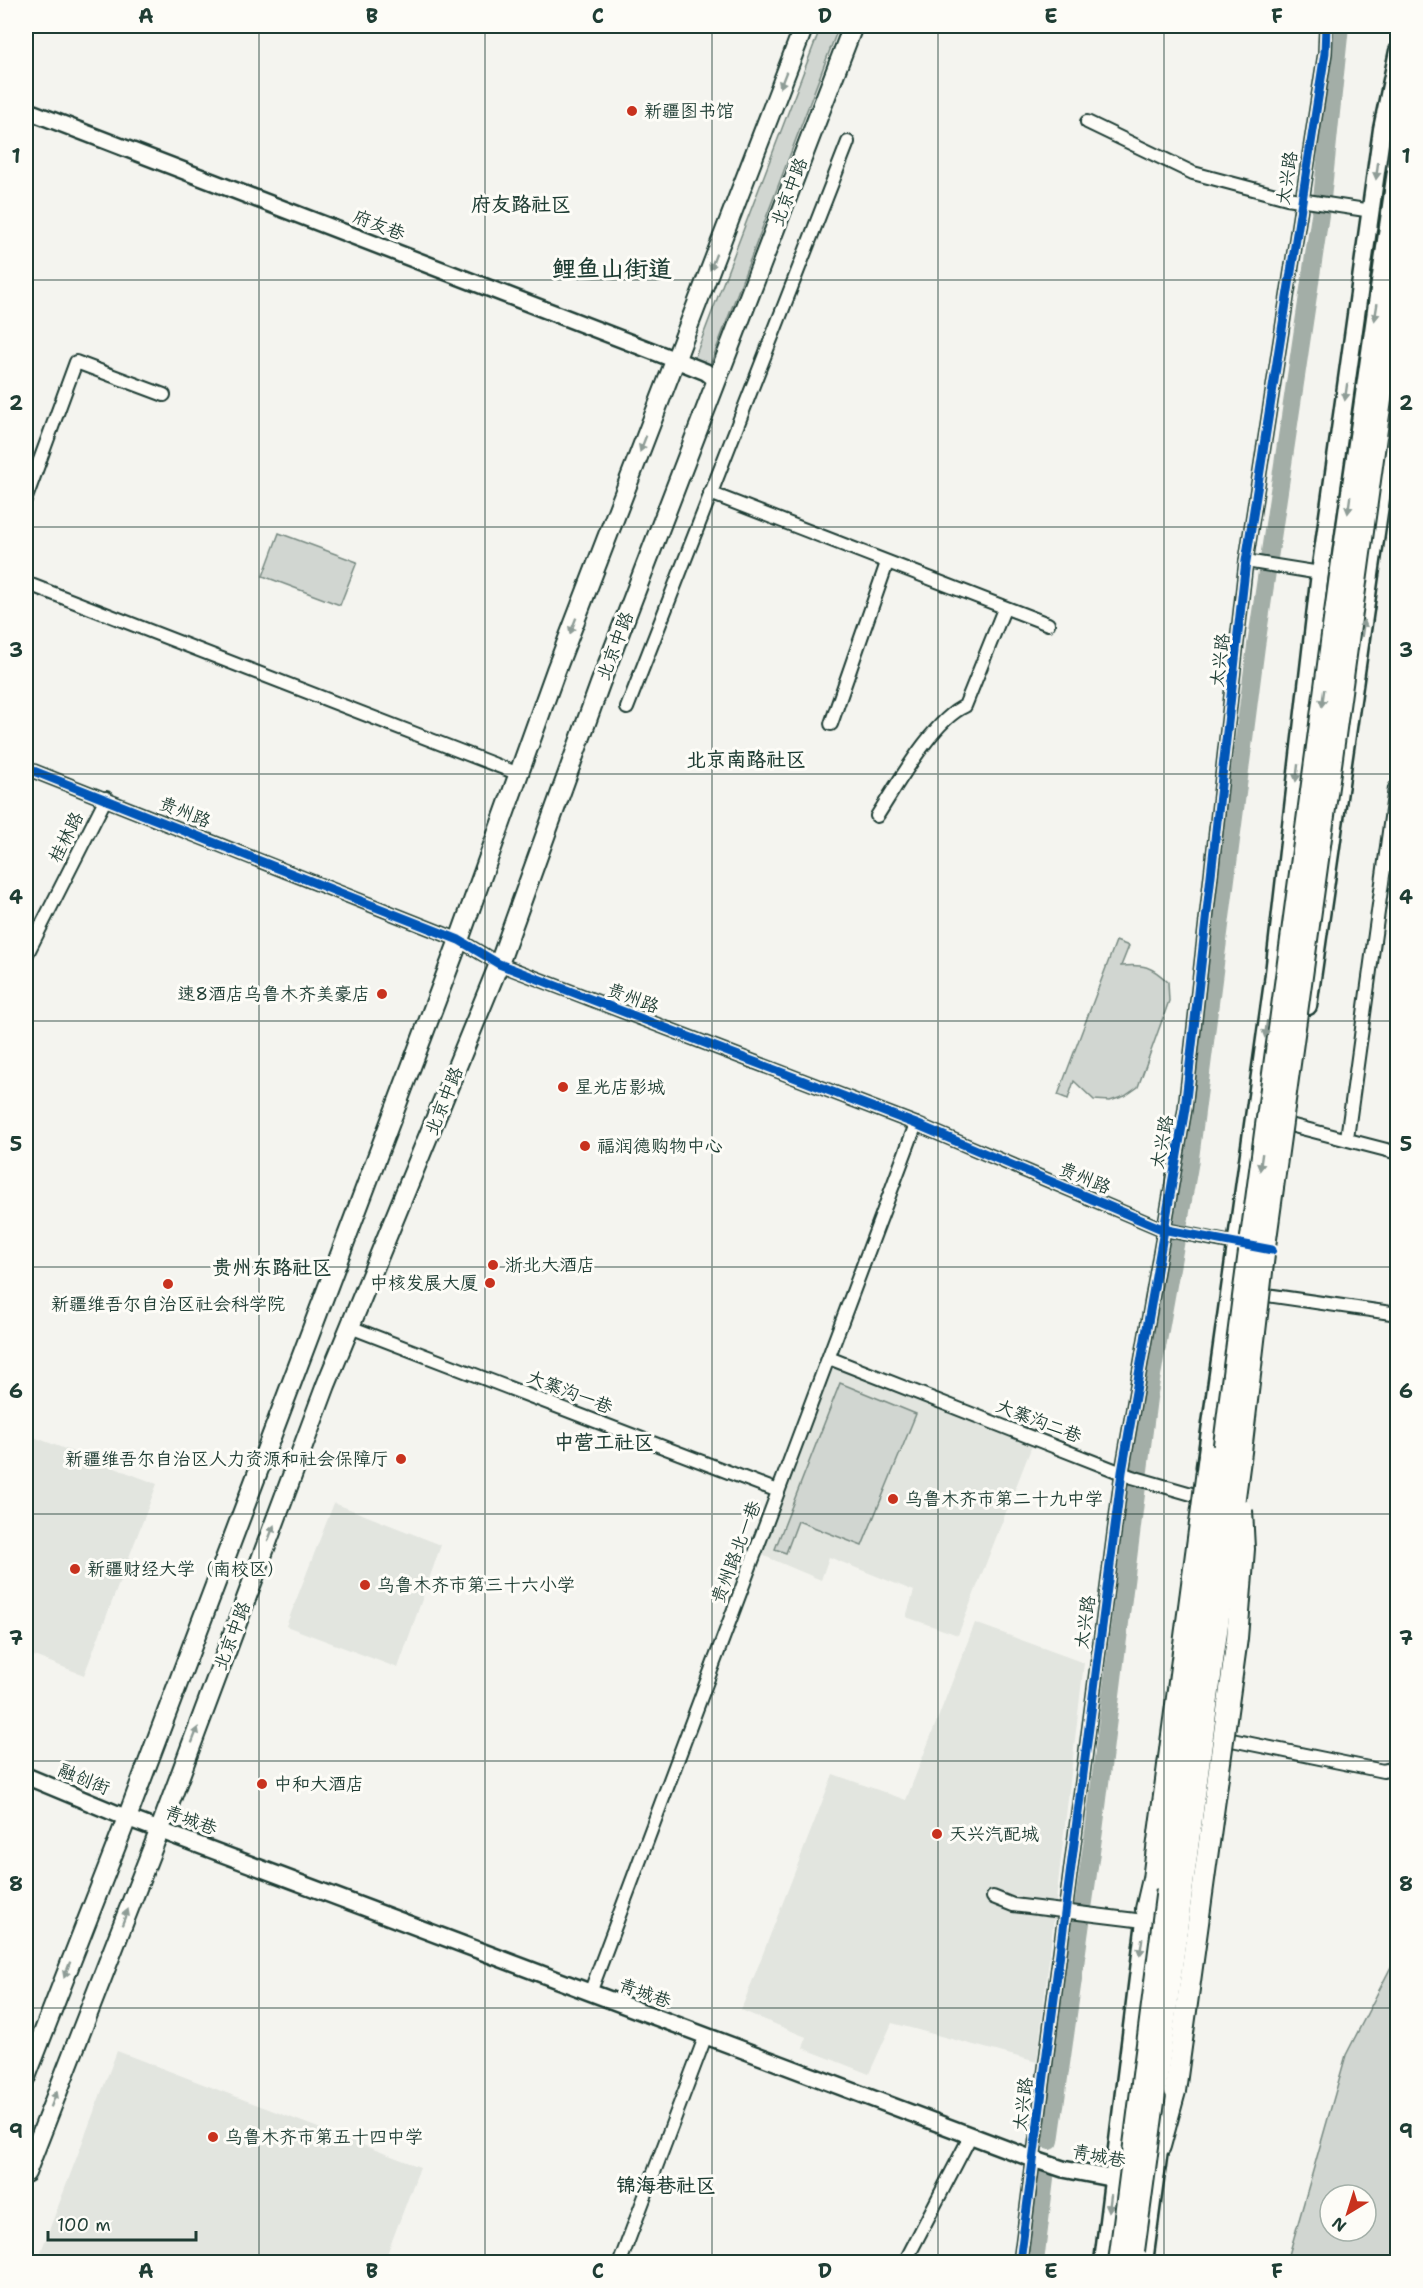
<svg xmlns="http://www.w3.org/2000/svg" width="1423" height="2288" font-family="'Shantell Sans','LXGW WenKai TC',sans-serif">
	<rect width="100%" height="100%" fill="#f4f4ef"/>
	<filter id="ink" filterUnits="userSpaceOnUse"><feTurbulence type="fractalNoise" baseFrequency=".0167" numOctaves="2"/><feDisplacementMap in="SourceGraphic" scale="12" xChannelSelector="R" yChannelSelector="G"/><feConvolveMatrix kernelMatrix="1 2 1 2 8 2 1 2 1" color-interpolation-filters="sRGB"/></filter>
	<g filter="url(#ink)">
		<g fill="#e2e5df">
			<polygon points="829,1358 1035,1438 958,1635 906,1617 914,1591 829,1557 821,1580 755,1552"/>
			<polygon points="26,1434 157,1484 84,1675 26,1653"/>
			<polygon points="334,1503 441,1545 398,1668 286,1626"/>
			<polygon points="975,1623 1084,1663 1037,2062 892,2023 869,2074 803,2048 806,2037 741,2010 833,1774 906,1800"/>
			<polygon points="117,2051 420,2167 384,2262 37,2262"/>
		</g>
		<g fill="#d1d6d1" stroke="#788a82" stroke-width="1.5" fill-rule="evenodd">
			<polygon points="821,26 839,26 709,368 693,362"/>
			<polygon points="279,533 357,562 340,605 263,576"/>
			<path d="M1116 941 1129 946 1121 966C1144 964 1151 966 1168 982L1169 1001 1138 1087 1125 1096 1110 1101 1094 1100 1074 1081 1068 1099 1058 1095Z"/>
			<polygon points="840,1383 916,1414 862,1546 798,1521 786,1553 775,1549"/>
			<path d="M1397 1955V2262H1287L1346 2055ZM1330 2195H1366V2231H1330Z"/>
		</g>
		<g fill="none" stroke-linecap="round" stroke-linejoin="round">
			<g stroke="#a3aea7" stroke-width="18">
				<polyline points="1050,2141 1094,1831 1148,1398 1189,1166 1256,646 1321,208 1340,26"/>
				<polyline points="1035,2262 1045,2179"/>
			</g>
			<g stroke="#1f3d34" stroke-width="16">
				<g id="minor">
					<polyline points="1087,122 1193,173 1287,198 1372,211"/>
					<polyline points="710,493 1048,624"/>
					<polyline points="26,498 76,362 164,395"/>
					<polyline points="1246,561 1320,573"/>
					<polyline points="26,583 519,774"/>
					<polyline points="627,708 848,142"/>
					<polyline points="831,724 887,563"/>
					<polyline points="26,768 459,940 499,964 916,1124 1162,1229 1243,1245"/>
					<path d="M877 816C897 785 933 720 965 706L1004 609"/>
					<polyline points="26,956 106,798"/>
					<polyline points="1290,1125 1398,1153"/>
					<polyline points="1347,1138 1395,788 1398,788"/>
					<polyline points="1253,1293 1398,1314"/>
					<polyline points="350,1327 778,1491"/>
					<polyline points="829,1358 1132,1477 1209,1499"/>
					<polyline points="1217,1737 1383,1771 1398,1767"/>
					<polyline points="993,1897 1013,1905 1144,1921"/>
					<polyline points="590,1993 916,1124"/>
					<polyline points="620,2262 706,2035"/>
					<polyline points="905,2262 971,2135"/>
					<polyline points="1020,2262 1122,1472 1185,1109 1246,561 1325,53 1326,26"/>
				</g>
			</g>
			<g stroke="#1f3d34" stroke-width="20">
				<g id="tertiary">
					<polyline points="26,110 686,364 706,372 717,381"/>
					<polyline points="26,1776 127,1818 1033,2159 1063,2169 1125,2181"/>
				</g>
			</g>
			<g stroke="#1f3d34" stroke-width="21">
				<g id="secondary">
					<polyline points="1308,1006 1398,380"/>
					<polyline points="1205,1467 1273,982 1320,573 1382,129 1398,51"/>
					<polyline points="1221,1684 1231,1594"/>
					<polyline points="1103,2262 1148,1897"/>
					<polyline points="1144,2262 1161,2135"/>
				</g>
			</g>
			<g stroke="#1f3d34" stroke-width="22">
				<g id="primary">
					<polyline points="26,2077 127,1818 459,940 556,670 804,26"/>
					<polyline points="26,2173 160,1829 326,1385 499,964 600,684 853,26"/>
				</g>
			</g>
			<g stroke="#1f3d34" stroke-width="24">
				<g id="trunk">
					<polyline points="1146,1909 1153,1879"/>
					<polyline points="1160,2146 1175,2091"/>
				</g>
			</g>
			<use href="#minor" stroke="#fdfcf7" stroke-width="12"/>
			<use href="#tertiary" stroke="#fdfcf7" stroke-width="15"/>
			<use href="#secondary" stroke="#fdfcf7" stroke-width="16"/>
			<use href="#primary" stroke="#fdfcf7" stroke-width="18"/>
			<use href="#trunk" stroke="#fdfcf7" stroke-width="20"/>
			<g stroke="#1f3d34" stroke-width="24" stroke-linecap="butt">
				<g id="trunk-bridge">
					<polyline points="1153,1879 1209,1455"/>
					<polyline points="1175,2091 1237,1638 1244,1549 1242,1510"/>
					<polyline points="1134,2251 1241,1452 1265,1246 1398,276"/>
					<polyline points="1119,2262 1244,1289 1339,583 1398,171"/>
				</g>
			</g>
			<use href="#trunk-bridge" stroke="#fdfcf7" stroke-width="20"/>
			<g stroke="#fdfcf7" stroke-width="13">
				<g id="cycleway">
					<polyline points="26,768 459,940 499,964 916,1124 1162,1229 1272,1250"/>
					<polyline points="1020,2262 1122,1472 1185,1109 1246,561 1325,53 1326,26"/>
				</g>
			</g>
			<use href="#cycleway" stroke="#0057b8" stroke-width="9"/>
		</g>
		<defs><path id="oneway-solid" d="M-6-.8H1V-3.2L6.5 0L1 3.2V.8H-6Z" transform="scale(1.5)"/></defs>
		<g fill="#8e9c96">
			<use href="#oneway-solid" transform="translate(783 80) rotate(111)"/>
			<use href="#oneway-solid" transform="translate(1377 171) rotate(97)"/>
			<use href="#oneway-solid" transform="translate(713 262) rotate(111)"/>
			<use href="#oneway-solid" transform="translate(1376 312) rotate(99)"/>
			<use href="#oneway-solid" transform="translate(1346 392) rotate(98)"/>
			<use href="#oneway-solid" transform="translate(643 444) rotate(111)"/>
			<use href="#oneway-solid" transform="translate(1349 505) rotate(98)"/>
			<use href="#oneway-solid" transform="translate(573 626) rotate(111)"/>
			<use href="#oneway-solid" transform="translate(1363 628) rotate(-82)"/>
			<use href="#oneway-solid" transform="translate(1323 698) rotate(98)"/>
			<use href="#oneway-solid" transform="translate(1297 773) rotate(97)"/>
			<use href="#oneway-solid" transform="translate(1266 1029) rotate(98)"/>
			<use href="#oneway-solid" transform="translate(1261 1162) rotate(98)"/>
			<use href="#oneway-solid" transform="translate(271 1533) rotate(-69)"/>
			<use href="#oneway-solid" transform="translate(195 1735) rotate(-69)"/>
			<use href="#oneway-solid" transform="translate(125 1917) rotate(-69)"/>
			<use href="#oneway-solid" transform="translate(1141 1947) rotate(98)"/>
			<use href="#oneway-solid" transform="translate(67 1970) rotate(111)"/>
			<use href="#oneway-solid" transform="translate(54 2099) rotate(-69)"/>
			<use href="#oneway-solid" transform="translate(1110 2203) rotate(97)"/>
		</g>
	</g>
	<path fill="none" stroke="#1f3d34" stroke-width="1.5" stroke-opacity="0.55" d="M259 26V2262M485 26V2262M712 26V2262M938 26V2262M1164 26V2262M26 280H1398M26 527H1398M26 774H1398M26 1021H1398M26 1267H1398M26 1514H1398M26 1761H1398M26 2008H1398"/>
	<g fill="#c8321e" stroke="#fdfcf7" stroke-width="2">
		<circle cx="632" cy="111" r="6"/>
		<circle cx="382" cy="994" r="6"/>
		<circle cx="563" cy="1087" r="6"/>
		<circle cx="585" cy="1146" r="6"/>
		<circle cx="493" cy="1265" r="6"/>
		<circle cx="490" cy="1283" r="6"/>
		<circle cx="168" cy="1284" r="6"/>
		<circle cx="401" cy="1459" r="6"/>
		<circle cx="893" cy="1499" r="6"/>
		<circle cx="75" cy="1569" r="6"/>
		<circle cx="365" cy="1585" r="6"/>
		<circle cx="262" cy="1784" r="6"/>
		<circle cx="937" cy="1834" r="6"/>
		<circle cx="213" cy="2137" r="6"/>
	</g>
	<g text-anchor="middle" stroke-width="6" stroke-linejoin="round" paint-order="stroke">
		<g font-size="18" fill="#1f3d34" stroke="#fdfcf7" text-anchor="start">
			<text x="644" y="117">新疆图书馆</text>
			<text x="370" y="1000" text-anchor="end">速8酒店乌鲁木齐美豪店</text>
			<text x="575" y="1093">星光店影城</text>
			<text x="597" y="1152">福润德购物中心</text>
			<text x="505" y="1271">浙北大酒店</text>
			<text x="478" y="1289" text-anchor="end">中核发展大厦</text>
			<text x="168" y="1310" text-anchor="middle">新疆维吾尔自治区社会科学院</text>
			<text x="389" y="1465" text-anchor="end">新疆维吾尔自治区人力资源和社会保障厅</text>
			<text x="905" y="1505">乌鲁木齐市第二十九中学</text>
			<text x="87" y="1575">新疆财经大学（南校区）</text>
			<text x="377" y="1591">乌鲁木齐市第三十六小学</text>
			<text x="274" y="1790">中和大酒店</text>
			<text x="949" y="1840">天兴汽配城</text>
			<text x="225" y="2143">乌鲁木齐市第五十四中学</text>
		</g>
		<g font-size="18" fill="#1f3d34" stroke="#fdfcf7">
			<text transform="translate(1287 178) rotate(-81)" y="6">太兴路</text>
			<text transform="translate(789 192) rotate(-69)" y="6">北京中路</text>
			<text transform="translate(379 225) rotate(21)" y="6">府友巷</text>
			<text transform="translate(615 646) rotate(-69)" y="6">北京中路</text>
			<text transform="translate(1220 660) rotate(-83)" y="6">太兴路</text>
			<text transform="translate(185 812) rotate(22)" y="6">贵州路</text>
			<text transform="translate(66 837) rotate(-63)" y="6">桂林路</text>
			<text transform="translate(633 998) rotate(21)" y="6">贵州路</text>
			<text transform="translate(444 1101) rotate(-68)" y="6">北京中路</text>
			<text transform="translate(1162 1142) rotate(-79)" y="6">太兴路</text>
			<text transform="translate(1085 1178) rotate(23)" y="6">贵州路</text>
			<text transform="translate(570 1392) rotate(21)" y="6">大寨沟一巷</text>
			<text transform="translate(1039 1421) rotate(21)" y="6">大寨沟二巷</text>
			<text transform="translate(736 1552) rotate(-69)" y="6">贵州路北一巷</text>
			<text transform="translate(1085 1622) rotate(-82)" y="6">太兴路</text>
			<text transform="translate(232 1636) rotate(-69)" y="6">北京中路</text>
			<text transform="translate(84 1779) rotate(22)" y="6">融创街</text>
			<text transform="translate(191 1820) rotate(20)" y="6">青城巷</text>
			<text transform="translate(645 1993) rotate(20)" y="6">青城巷</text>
			<text transform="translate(1023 2104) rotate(-83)" y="6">太兴路</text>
			<text transform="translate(1099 2156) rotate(11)" y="6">青城巷</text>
		</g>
		<g font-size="20" font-weight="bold" fill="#1f3d34" stroke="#fdfcf7">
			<text x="521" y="211">府友路社区</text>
			<text x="746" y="766">北京南路社区</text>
			<text x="272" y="1274">贵州东路社区</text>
			<text x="604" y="1449">中营工社区</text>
			<text x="666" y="2192">锦海巷社区</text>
		</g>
		<g font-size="24" font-weight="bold" fill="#1f3d34" stroke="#fdfcf7">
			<text x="612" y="277">鲤鱼山街道</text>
		</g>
	</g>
	<rect width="1423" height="2288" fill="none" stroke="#fdfcf7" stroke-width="66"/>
	<g transform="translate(1348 2213) rotate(218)"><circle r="28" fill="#fdfcf7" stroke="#a4b0a9" stroke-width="1.5"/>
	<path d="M0-4.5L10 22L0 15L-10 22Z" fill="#c8321e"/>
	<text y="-9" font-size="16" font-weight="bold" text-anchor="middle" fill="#1f3d34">N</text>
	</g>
	<path d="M48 2231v9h148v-9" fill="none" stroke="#1f3d34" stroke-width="3"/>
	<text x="57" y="2231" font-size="18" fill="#1f3d34" stroke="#fdfcf7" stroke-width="4.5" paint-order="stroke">100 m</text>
	<rect x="33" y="33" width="1357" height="2222" fill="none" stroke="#1f3d34" stroke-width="2"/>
	<g font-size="20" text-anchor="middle" font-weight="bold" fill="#1f3d34">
		<text x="146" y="23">A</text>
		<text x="372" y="23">B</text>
		<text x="598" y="23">C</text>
		<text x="825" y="23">D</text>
		<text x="1051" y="23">E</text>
		<text x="1277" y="23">F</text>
		<text x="16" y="163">1</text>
		<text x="1406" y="163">1</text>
		<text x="16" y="410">2</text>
		<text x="1406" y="410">2</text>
		<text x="16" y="657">3</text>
		<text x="1406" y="657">3</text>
		<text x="16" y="904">4</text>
		<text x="1406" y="904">4</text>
		<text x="16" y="1151">5</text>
		<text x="1406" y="1151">5</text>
		<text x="16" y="1398">6</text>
		<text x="1406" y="1398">6</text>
		<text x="16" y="1645">7</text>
		<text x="1406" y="1645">7</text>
		<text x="16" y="1891">8</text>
		<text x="1406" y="1891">8</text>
		<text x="16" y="2138">9</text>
		<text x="1406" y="2138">9</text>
		<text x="146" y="2278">A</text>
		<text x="372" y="2278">B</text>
		<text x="598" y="2278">C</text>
		<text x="825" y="2278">D</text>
		<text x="1051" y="2278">E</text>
		<text x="1277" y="2278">F</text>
	</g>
</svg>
